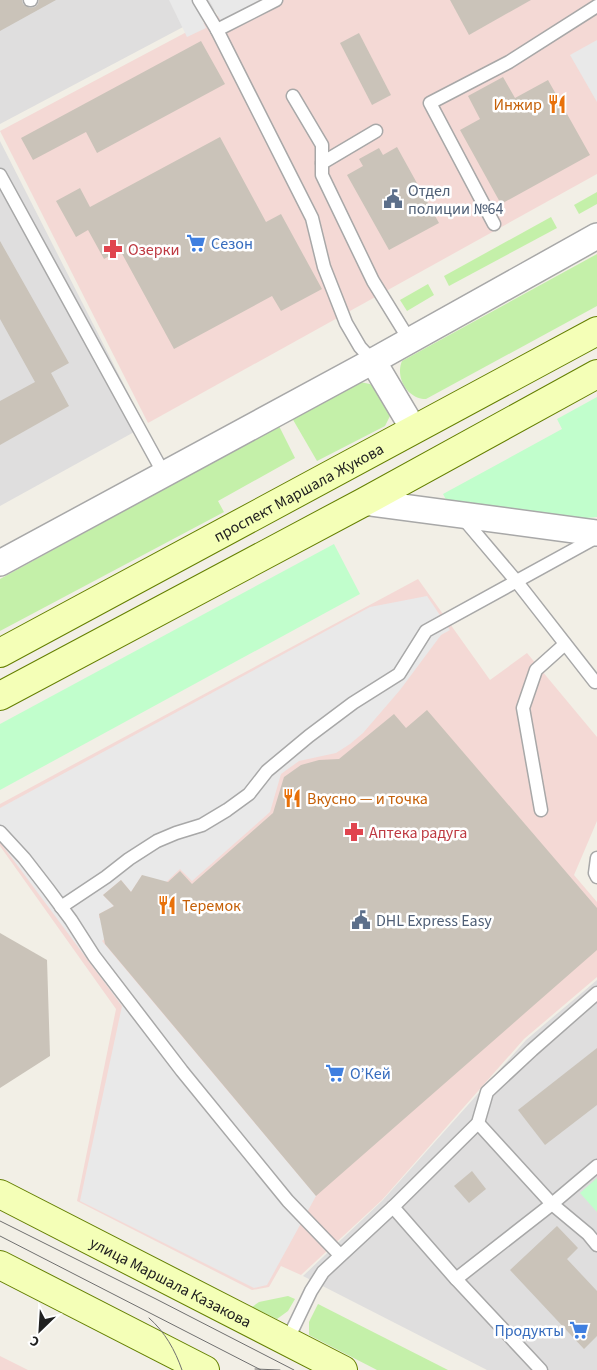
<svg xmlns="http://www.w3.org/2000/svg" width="597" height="1370" font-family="'Source Sans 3',sans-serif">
	<rect width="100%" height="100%" fill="#f2efe6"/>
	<g fill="#dfdede">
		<polygon points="0,0 234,0 0,124"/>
		<polygon points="0,141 145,426 0,506"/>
		<polygon points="597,980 597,1370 487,1370 303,1276 382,1201 526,1040"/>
	</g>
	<g fill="#f4d9d5">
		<polygon points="247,0 597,0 597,174 148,423 0,131"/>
		<polygon points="418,579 490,680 527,653 597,737 597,821 574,875 597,902 597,977 524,1039 382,1200 301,1275 281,1266 269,1287 252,1290 77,1201 116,1009 0,846 0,804"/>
		<polygon points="0,1356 28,1370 0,1370"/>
	</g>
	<g fill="#c4f0a9">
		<polygon points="597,192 597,204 579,214 574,205"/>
		<polygon points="551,217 557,228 449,286 444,276"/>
		<path d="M597 254V306L426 399C407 399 395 377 402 361Z"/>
		<polygon points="428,284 434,295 407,311 400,300"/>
		<polygon points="360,382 370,384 379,390 389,406 390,416 385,426 317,461 292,418"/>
		<polygon points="279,426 295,458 218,501 224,512 0,631 0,579"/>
		<polygon points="288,1296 295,1299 288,1311 277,1319 252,1307 259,1302"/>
		<polygon points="318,1304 448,1370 377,1370 309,1335 309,1322"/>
	</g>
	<g fill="#c1fecc">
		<polygon points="597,397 597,517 567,520 450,507 443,494 562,429 557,419"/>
		<polygon points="334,544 360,594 0,790 0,724"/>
		<polygon points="597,1178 597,1212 580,1193"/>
	</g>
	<g fill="#e9e9e9">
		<polygon points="169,0 192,0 206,28 187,37"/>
		<polygon points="209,0 260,0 221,21"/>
		<polygon points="597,40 597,102 570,55"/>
		<polygon points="427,596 450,630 441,635 400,690 363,733 350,744 336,753 299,761 281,774 270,812 192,881 180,869 143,904 142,875 131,892 121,880 103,895 114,906 99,914 99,918 125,920 102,941 316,1196 267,1285 254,1288 80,1201 122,1006 0,842 0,808 370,607"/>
	</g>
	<g fill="#cac3b9">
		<polygon points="0,0 22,0 23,4 30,8 35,7 38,4 39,0 56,0 0,31"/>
		<polygon points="450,0 531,0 469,35"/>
		<polygon points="359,33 391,95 372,105 340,43"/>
		<polygon points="201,41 225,84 97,153 86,132 33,160 21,138"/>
		<polygon points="503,77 515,98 548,80 590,155 501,204 460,130 480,119 468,96"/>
		<polygon points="220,137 266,222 281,214 322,289 281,311 272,296 174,349 120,250 104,259 88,230 76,237 56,201 80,188 90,207"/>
		<polygon points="397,147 439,223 389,250 347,175 363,166 359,159 379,148 383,155"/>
		<polygon points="0,241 69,363 51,373 69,406 0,445 0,401 35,382 0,319"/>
		<polygon points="427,710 597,908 597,950 316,1196 105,944 99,914 114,906 103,895 121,880 131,892 142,875 168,882 180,871 192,884 273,813 284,777 301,765 319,760 339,759 394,714 406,728"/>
		<polygon points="0,933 47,960 50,1056 0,1088"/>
		<polygon points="597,1048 597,1105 545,1145 518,1110"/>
		<polygon points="472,1171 486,1189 469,1203 454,1186"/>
		<polygon points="557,1226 578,1248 567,1259 597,1291 597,1336 584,1349 510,1270"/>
	</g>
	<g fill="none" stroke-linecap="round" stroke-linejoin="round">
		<g stroke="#a8a8a8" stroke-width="15">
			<g id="lane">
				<polyline points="30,0 31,0"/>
				<polyline points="199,0 217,30 312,218 324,267 346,323 360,347 373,361"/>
				<polyline points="217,30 276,0"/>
				<polyline points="293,96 322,145 322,175 373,281 410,341"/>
				<polyline points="322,163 376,131"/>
				<polyline points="0,175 164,474"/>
				<polyline points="494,224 430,103 509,62 597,6"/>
				<polyline points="462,517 517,582 595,682"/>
				<polyline points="541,810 523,708 536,670 565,644"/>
				<polyline points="0,832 24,858 48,889 71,920 94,956 182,1071 288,1201 340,1255"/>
				<polyline points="597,858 595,873 597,877"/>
				<polyline points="61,907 106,877 129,859 157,841 176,833 202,825 227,810 249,794 267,771 309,736 353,703 399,674 426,631 597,537"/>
				<polyline points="478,1123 552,1204 588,1234 597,1245"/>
				<polyline points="393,1207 456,1279 552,1204 597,1166"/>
				<polyline points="456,1279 541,1370"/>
				<polyline points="287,1341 311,1291 323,1272 393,1207 478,1123 487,1092 532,1050 597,993"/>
			</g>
		</g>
		<g stroke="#a8a8a8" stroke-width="28">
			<g id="street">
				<polyline points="373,361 414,430"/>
				<polyline points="364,502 597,533"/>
				<polyline points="0,563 373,361 597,236"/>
			</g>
		</g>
		<g stroke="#647f00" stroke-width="30">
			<g id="secondary">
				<path id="s1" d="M0 653 597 331"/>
				<polyline points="0,696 364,502 597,374"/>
				<path id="s2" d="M0 1194 343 1370"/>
				<polyline points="0,1265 205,1370"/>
			</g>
		</g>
		<use href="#lane" stroke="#fff" stroke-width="12"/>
		<use href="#street" stroke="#fff" stroke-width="25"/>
		<use href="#secondary" stroke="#f4ffb7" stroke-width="28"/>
		<g stroke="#6f6f6f" stroke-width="1">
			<polyline points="0,1221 156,1299 294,1370"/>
			<polyline points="0,1236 261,1370"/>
			<path d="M149 1318C165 1332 175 1350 182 1370"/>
			<polyline points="255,1369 280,1370"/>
		</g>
	</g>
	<defs>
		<g id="restaurant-bare" transform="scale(1.5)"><path d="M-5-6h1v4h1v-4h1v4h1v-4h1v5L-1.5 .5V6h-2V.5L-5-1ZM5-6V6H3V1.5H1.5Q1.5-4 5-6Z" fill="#e8710a" stroke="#fff" stroke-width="2.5" paint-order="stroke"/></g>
		<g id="civic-bare" transform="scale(1.5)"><path d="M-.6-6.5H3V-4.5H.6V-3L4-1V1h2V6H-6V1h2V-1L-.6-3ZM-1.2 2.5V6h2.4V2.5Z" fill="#5c6f8a" stroke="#fff" stroke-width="2.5" paint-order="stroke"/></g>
		<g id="supermarket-bare" transform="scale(1.5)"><path d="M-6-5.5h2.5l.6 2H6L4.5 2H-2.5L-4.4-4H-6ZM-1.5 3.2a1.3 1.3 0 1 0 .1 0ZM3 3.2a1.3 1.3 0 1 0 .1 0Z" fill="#3f7fe0" stroke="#fff" stroke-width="2.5" paint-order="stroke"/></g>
		<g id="pharmacy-bare" transform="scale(1.5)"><path d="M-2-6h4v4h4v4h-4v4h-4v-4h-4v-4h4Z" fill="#e0444e" stroke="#fff" stroke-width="2.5" paint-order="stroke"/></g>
	</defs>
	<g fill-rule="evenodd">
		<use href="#restaurant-bare" x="557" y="104"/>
		<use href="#civic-bare" x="393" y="199"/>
		<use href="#supermarket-bare" x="196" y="243"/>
		<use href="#pharmacy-bare" x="113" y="249"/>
		<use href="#restaurant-bare" x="292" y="798"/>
		<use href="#pharmacy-bare" x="354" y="832"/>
		<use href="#restaurant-bare" x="167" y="905"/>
		<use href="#civic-bare" x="361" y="920"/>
		<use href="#supermarket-bare" x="335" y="1073"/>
		<use href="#supermarket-bare" x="579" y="1330"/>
	</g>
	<g text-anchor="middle" stroke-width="5" stroke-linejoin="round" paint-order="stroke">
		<g font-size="16" fill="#c56008" stroke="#fff" text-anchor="start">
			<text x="542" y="110" text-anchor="end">Инжир</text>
			<text x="307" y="804">Вкусно — и точка</text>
			<text x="182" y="911">Теремок</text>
		</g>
		<g font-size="16" fill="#4e5e75" stroke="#fff" text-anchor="start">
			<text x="408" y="196">Отдел<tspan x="408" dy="18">полиции №64</tspan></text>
			<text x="376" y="926">DHL Express Easy</text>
		</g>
		<g font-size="16" fill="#366cbe" stroke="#fff" text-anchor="start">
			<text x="211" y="249">Сезон</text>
			<text x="350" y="1079">О’Кей</text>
			<text x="564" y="1336" text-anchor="end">Продукты</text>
		</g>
		<g font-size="16" fill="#be3a42" stroke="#fff" text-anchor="start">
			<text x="128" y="255">Озерки</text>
			<text x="369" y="838">Аптека радуга</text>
		</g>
		<g font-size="16" fill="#212121" stroke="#fff">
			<text dy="6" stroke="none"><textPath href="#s1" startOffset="339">проспект Маршала Жукова</textPath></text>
			<text dy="6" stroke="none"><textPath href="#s2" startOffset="192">улица Маршала Казакова</textPath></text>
		</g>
	</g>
	<g transform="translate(40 1330) rotate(205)" stroke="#ffffff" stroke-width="4" paint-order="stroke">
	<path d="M0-4L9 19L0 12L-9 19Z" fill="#212121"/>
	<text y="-8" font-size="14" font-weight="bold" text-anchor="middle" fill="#212121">С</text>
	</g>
</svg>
